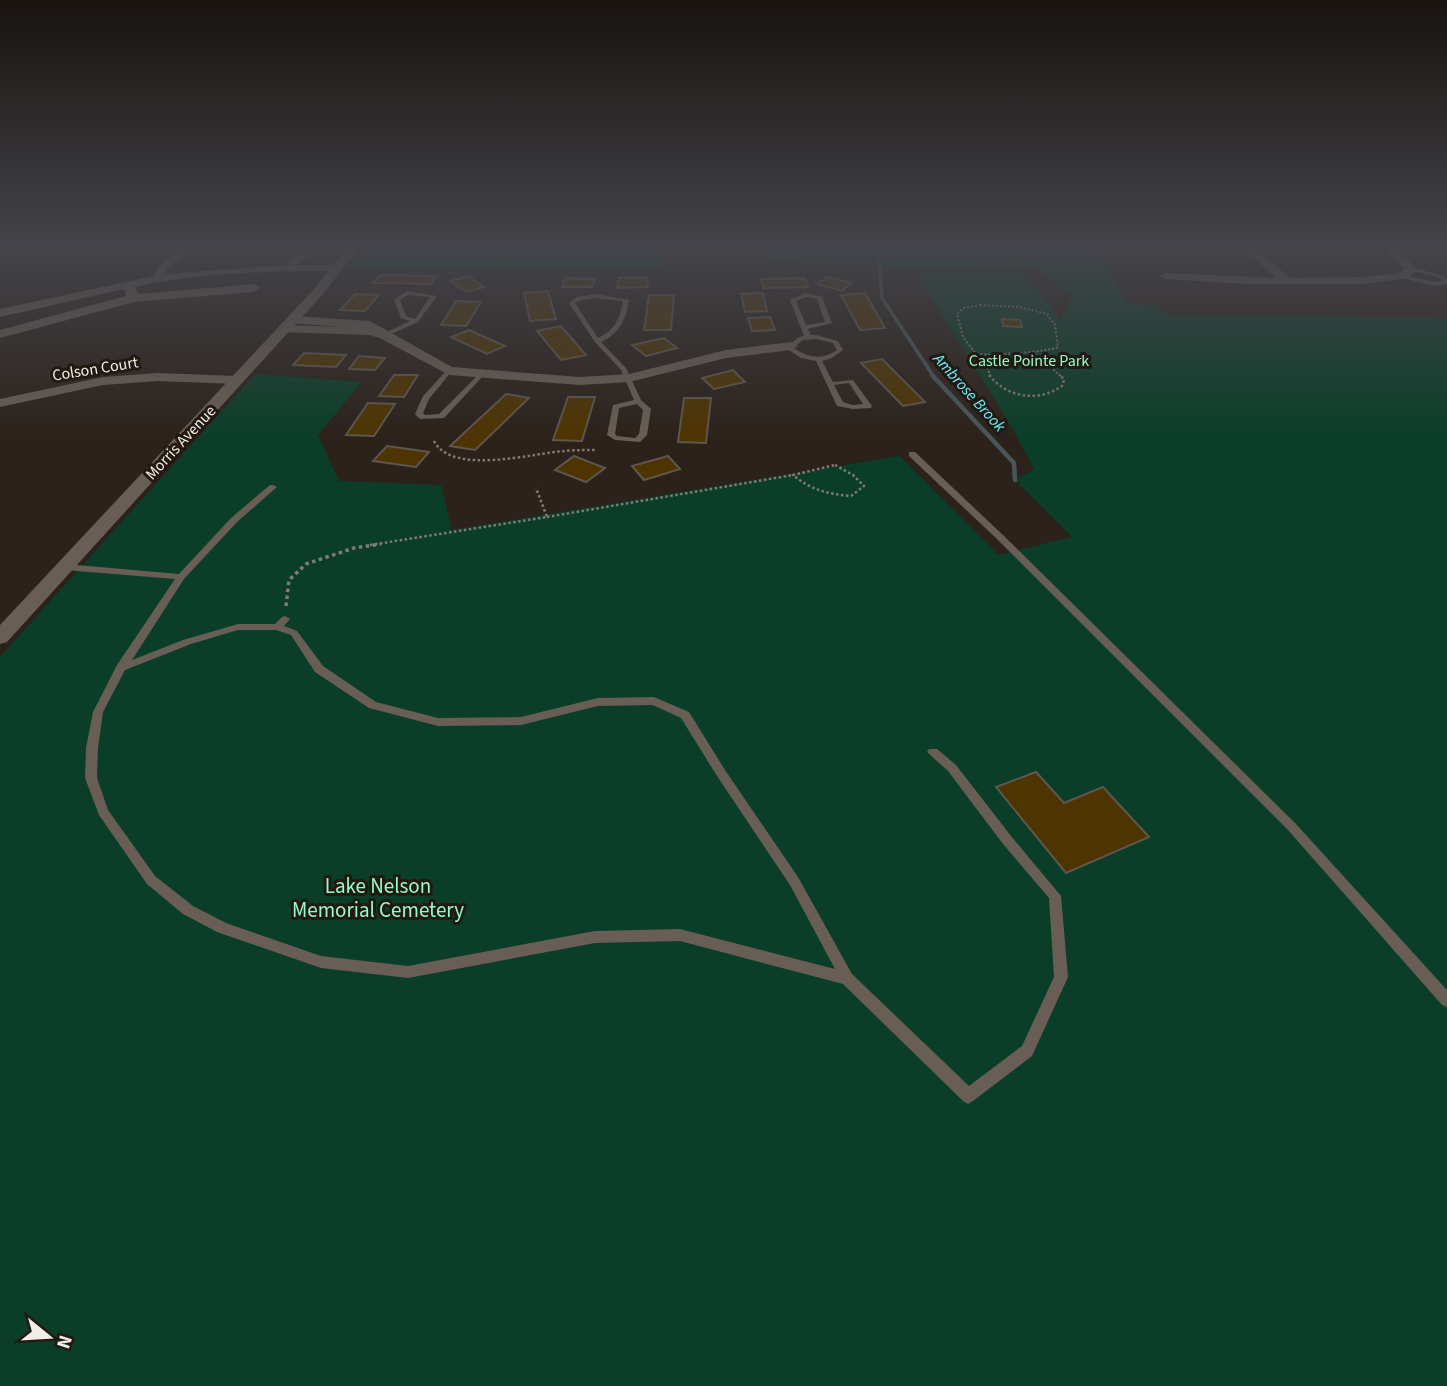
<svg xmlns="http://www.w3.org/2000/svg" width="1447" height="1386" font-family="'Source Sans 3',sans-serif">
	<rect width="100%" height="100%" fill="#2b221b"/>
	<g fill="#0b3e29">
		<polygon points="366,244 660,244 666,270 347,268"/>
		<polygon points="766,244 933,244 1005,247 1005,244 1094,244 1099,248 1121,295 1128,303 1158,306 1166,315 1447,318 1447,1386 0,1386 0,657 255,374 362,382 318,435 339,481 441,485 452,530 900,456 998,555 1072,537 1015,480 1034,469 1007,419 915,272 1022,271 1060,319 1071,299 1070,295 1036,268 886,267 760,259"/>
	</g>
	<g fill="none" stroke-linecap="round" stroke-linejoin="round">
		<polyline stroke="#495657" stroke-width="3.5" points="878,244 882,298 934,377"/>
		<polyline stroke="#495657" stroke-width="4.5" points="932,375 1014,463 1015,480"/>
	</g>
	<g fill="#4e3401" stroke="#5e574d" stroke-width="2">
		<polygon points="380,275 436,276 431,284 373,283"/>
		<polygon points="468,276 484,287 466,292 450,281"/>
		<polygon points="828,277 852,283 842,291 817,284"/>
		<polygon points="565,278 595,279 592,287 562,287"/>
		<polygon points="619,278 648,278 647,287 617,288"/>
		<polygon points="805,278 808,287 763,288 761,279"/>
		<polygon points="548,291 556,319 530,321 524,293"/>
		<polygon points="763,293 767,311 745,312 741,294"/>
		<polygon points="865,293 885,328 860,330 841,295"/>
		<polygon points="355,294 379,295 365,311 340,310"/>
		<polygon points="649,295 674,295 671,330 644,330"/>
		<polygon points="456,301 481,302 466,326 441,325"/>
		<polygon points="770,317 775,330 752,331 748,318"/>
		<polygon points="1002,319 1020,320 1022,327 1003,326"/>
		<polygon points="561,326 586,355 561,360 537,331"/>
		<polygon points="469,330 505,346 487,354 451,337"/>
		<polygon points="664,338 677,348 646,356 632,345"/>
		<polygon points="304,353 346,355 336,367 293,365"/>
		<polygon points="359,356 385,358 375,370 349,369"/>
		<polygon points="882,359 925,402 903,406 861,363"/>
		<polygon points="733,370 745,382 714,389 702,378"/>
		<polygon points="394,375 418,375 404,397 379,396"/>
		<polygon points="506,394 529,398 475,450 450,446"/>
		<polygon points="568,397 595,397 582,441 553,440"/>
		<polygon points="684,398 711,398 706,443 678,442"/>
		<polygon points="368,403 395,404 374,436 346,435"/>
		<polygon points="387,446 429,452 416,467 373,461"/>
		<polygon points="574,456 605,468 586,482 555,470"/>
		<polygon points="668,456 680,469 644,480 632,466"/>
		<polygon points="1036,772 1064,803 1103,787 1149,837 1066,873 996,787"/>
	</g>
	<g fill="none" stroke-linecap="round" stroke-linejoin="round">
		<g stroke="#827a74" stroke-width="2" stroke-dasharray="2 2" stroke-linecap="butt">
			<path d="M980 305 1019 307 1047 314 1055 325 1058 347C1050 352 985 356 976 354L963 337 957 314 964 308Z"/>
			<polyline points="1035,354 1062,377"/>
			<polyline points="989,357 985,362 991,377"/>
		</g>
		<g stroke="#827a74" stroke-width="2.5" stroke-dasharray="2.5 2.5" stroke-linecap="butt">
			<path d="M989 375C1007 398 1040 403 1063 385L1064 379 1059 375"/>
			<path d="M434 441C452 476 534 453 564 451 575 450 586 450 597 450"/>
			<path d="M835 465 853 475 864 486 851 496C828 494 811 490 793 475Z"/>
			<polyline points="547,517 793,475"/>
			<polyline points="370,545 547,517 536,488"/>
		</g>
		<polyline stroke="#827a74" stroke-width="3.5" stroke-dasharray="3.5 3.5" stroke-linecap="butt" points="286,606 289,580 306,564 354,548 381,544"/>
		<g fill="#685e55" fill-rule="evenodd">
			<polygon points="1412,267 1444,276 1447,279 1447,284 1434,286 1402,278 1401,277 1404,275 1434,282 1442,281 1440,278 1410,270 1410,268"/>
			<path d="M407 291 437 296 418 322 387 336H383V334L410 321 401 318 394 299ZM408 295 430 297 415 319 406 316 400 300Z"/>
			<path d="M805 293 822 297 832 323 808 329 811 335H816L838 341 843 350 832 358 822 361 833 382 853 380 872 406 871 408 853 409 837 406 816 361 801 358 789 350V345L799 337 804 336 790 300ZM806 297 817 299 825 322 806 325 796 301ZM816 339 833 343 837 350C823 360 809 358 795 349L794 347 803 340ZM849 383 863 404 853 405 843 402 834 385Z"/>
			<path d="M595 294 629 300C626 319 620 333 601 342L626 368 641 400 651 409 647 435 640 442 615 440 607 435 613 405 634 400 621 370 595 342 569 303 577 297ZM595 298 623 301C620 319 615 330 598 338L575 303 581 300ZM637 404 643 410 639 434 635 438 617 436 615 434 619 408Z"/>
			<polygon points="449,369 452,371 429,399 423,413 425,415 439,414 479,374 484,375 444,418 420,419 415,414 423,396 447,370"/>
			<polygon points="909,452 915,452 1004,536 1296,824 1447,990 1447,1007 1442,1005 1288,830 998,540 909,456"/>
			<path d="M270 485H273L277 487 237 522 184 579 132 660 183 640 238 624H275L282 617 285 616 290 619 284 626 297 631 323 666 376 702 438 718 521 717 598 698 654 697 689 712 725 770 798 877 852 974 969 1086 1022 1046 1054 977 1049 898 1003 844 948 771 927 752 929 749H937L956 765 1011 836 1061 896 1068 977 1032 1056 973 1101 968 1104 963 1101 843 984 680 941 595 943 408 978 321 968 217 932 183 914 147 884 99 815 85 778 86 748 93 712 117 665 175 579 65 570 60 567 65 564 179 574 231 518ZM238 630H276L291 635 315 672 369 708 438 726 521 725 598 706 653 705 681 718 717 776 790 885 835 969 680 929 595 931 408 966 321 956 226 923 193 906 155 876 108 810 97 778 98 748 103 712 125 670 191 644Z"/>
		</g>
		<g fill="#685e55" fill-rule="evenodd">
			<path d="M188 244H200L167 269 166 274 285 265 307 244H318L298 265H338L344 268 338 271C270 271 201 272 135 287L138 294 254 284 260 288 254 292 134 302 0 338V330L126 296 124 289 0 317V309L154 276 159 265Z"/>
			<polygon points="1239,244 1250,244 1290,278 1363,277 1401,273 1405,269 1379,244 1390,244 1418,269 1408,278 1363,284 1248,284 1165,279 1159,276 1165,273 1276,278"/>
			<polygon points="293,316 370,321 452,367 580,377 629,374 726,350 791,342 798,346 791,350 726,358 629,382 580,385 449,375 380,338 369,335 279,332 279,326 284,325 344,327 289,323 287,320"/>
			<polygon points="158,373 237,376 244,380 237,384 158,381 103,385 0,407 0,399 103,377"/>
		</g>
		<polygon fill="#685e55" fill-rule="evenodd" points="351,244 362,244 322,295 7,642 0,644 0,625 314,289"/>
	</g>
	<linearGradient id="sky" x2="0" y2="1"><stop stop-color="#18130f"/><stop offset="0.56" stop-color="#44444a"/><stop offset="1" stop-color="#44444a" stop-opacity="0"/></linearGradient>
	<rect width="1447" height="438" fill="url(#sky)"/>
	<g text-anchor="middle" stroke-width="6" stroke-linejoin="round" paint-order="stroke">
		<g font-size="16" fill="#94fac8" stroke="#211912">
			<text x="1029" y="366">Castle Pointe Park</text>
		</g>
		<g font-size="16" fill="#f3ede8" stroke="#211912">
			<text transform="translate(95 368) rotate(-9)" y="6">Colson Court</text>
			<text transform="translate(180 442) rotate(-47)" y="6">Morris Avenue</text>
		</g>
		<g font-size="16" font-style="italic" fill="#68f0fe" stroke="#211912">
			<text transform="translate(970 392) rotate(48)" y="6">Ambrose Brook</text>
		</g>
		<g font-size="21" fill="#94fac8" stroke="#211912">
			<text x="378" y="893">Lake Nelson<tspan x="378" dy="24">Memorial Cemetery</tspan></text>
		</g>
	</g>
	<g transform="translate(49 1337) rotate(108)" stroke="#211912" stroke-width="5" paint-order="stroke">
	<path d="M0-5L12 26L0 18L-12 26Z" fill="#f3ede8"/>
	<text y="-10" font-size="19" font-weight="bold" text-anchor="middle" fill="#f3ede8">N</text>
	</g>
</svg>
